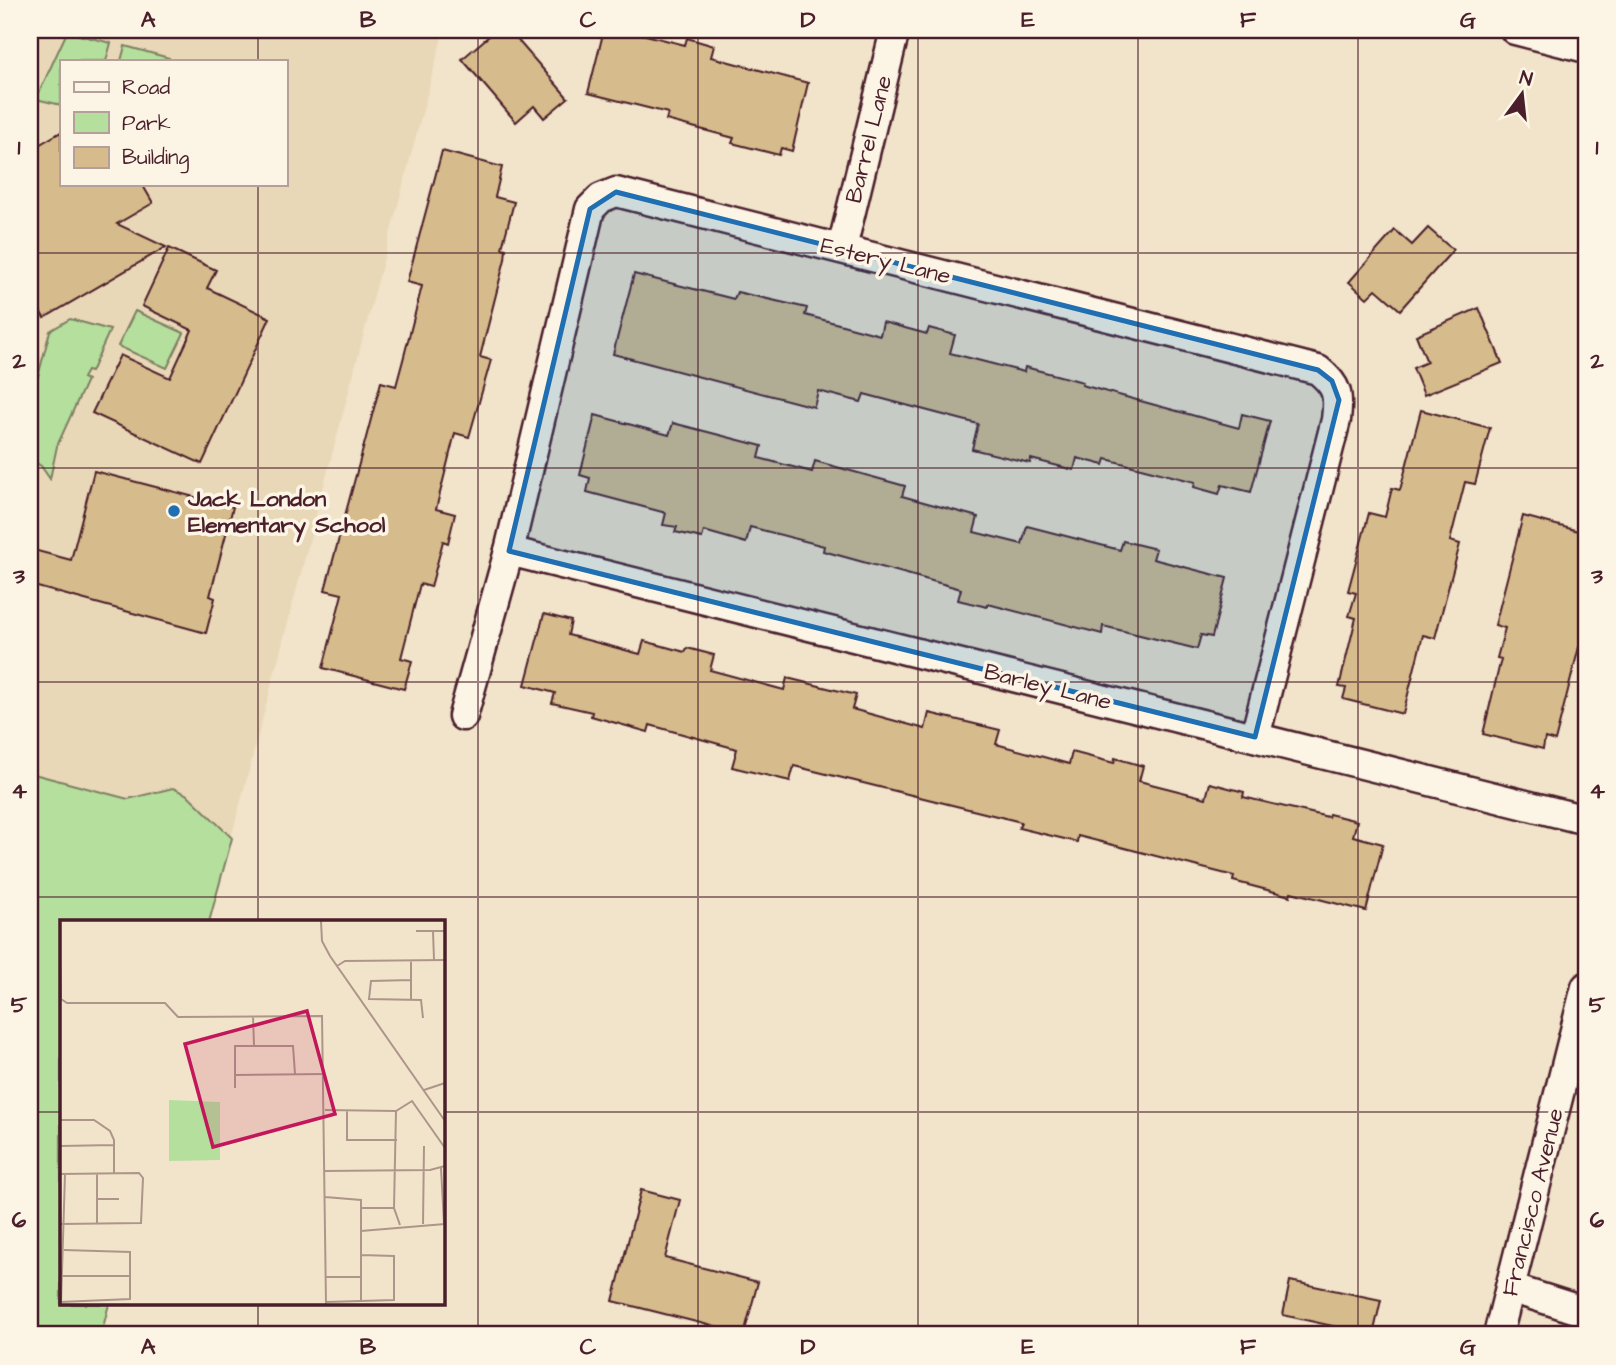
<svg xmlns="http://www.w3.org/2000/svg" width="1616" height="1365" font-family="'Architects Daughter',sans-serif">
	<rect width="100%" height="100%" fill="#f1e4ca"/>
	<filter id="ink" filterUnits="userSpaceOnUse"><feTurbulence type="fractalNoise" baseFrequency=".0143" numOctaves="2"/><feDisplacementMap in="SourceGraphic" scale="14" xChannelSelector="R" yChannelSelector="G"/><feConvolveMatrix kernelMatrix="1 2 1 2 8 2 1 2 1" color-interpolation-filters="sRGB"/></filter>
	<g filter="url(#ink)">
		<path fill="#e9d8b7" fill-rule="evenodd" d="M30 30H444L209 922H61V1304H109L101 1335H30ZM61 61H285V184H61Z"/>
		<g fill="#b4df9d" stroke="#7f7f64" stroke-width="2">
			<polygon points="67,32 111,43 106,61 61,61 61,105 36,99"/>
			<polygon points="125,46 169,58 168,61 121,61"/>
			<polygon points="135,311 184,333 167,368 118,346"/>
			<polygon points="70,319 110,330 91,372 87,371 83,378 87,380 57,446 50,479 41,466 30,459 30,407 50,331"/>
			<polygon points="30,773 128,799 173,788 188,795 232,838 209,922 61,922 61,1304 109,1304 101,1335 30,1335"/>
		</g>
		<g fill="#d6bc8c" stroke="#4a1f2b" stroke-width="2">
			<polygon points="496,30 509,30 568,98 544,118 534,106 516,122 462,59"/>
			<polygon points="604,30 626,30 685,45 687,38 714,46 711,57 808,83 792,151 781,148 779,155 732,143 734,138 666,120 668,113 588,93"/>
			<polygon points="61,132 61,184 142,184 153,203 117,224 166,247 44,318 30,293 30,150"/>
			<polygon points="442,151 502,167 495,197 514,202 502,248 506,249 505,259 480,357 491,360 469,437 455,433 436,509 455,514 448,543 443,541 431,587 420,584 401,658 412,661 404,689 323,668 342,594 325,590 381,382 396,386 403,360 422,286 407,282"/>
			<polygon points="1428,228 1453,250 1400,310 1376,289 1367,298 1349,282 1395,230 1412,245"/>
			<polygon points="169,248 216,270 207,288 270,318 202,464 92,413 120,355 170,378 192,330 142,306"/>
			<polygon points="634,274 734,299 737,292 807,308 805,315 880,335 883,322 927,334 929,328 955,335 950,353 1024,372 1025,367 1083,382 1082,385 1239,428 1242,414 1270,421 1251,492 1222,485 1219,494 1194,487 1195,482 1106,459 1104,465 1077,458 1074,470 1031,459 1030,463 972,449 978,424 864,394 861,402 818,391 814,407 613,354"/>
			<polygon points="1479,308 1502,363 1424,395 1413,368 1427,362 1416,335"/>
			<polygon points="1421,410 1490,428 1475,484 1465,482 1450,541 1460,544 1435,638 1423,635 1403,714 1343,699 1346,688 1339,687 1356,618 1349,616 1356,593 1348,591 1369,513 1385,517 1392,488 1400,490"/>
			<polygon points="595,415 669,435 673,423 762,446 759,458 812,472 815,461 905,486 902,496 978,517 974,532 1022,544 1027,526 1120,550 1123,541 1156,549 1153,559 1227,578 1212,637 1201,635 1197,649 1103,626 1102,634 988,604 987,607 958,600 961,589 823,551 824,546 750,527 746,543 704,531 702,538 675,532 677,527 663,525 666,513 587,492 590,478 580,475"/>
			<polygon points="94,471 233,507 210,596 215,598 206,633 30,585 30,549 71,560"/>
			<polygon points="1523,516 1586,533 1586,649 1579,647 1555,741 1545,738 1543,749 1483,734 1501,659 1497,658 1505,628 1495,625"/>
			<polygon points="544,614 571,621 568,635 640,654 644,641 685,652 687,648 714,655 710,670 784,690 787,678 856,695 852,709 925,729 929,713 1000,730 996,744 1069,764 1072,752 1114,763 1115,758 1143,766 1139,781 1206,798 1210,783 1244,792 1243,797 1328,817 1329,814 1357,821 1353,836 1383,844 1366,911 1291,892 1290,896 1233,881 1234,876 1078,836 1077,842 1019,828 1021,822 794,766 790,781 732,767 737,749 650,725 648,732 591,716 592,712 552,703 555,693 525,685"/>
			<polygon points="641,1190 680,1200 665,1258 758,1282 744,1334 613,1301"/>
			<polygon points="1290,1281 1381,1300 1373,1335 1283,1315"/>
		</g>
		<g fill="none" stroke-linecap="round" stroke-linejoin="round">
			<g stroke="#4a1f2b" stroke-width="33">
				<g id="street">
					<polyline points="1515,30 1586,48"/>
					<polyline points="842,248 895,30"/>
					<polyline points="509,551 1586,820"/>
					<path d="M463 716 509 551 590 209 601 198 616 192 1318 370C1338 386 1339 395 1336 420L1255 737"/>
					<polyline points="1510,1288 1586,1312"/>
					<polyline points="1498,1335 1586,987"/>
				</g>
			</g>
			<use href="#street" stroke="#fcf5e5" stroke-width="28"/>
		</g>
	</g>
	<path fill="#1f6fb2" fill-opacity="0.2" stroke="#1f6fb2" stroke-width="5" stroke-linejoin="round" d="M616 192 1318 370 1332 381 1339 400 1255 737 509 551 590 209Z"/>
	<path fill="none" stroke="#4a1f2b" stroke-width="2" stroke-opacity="0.55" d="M258 30V61M478 30V1335M698 30V1335M918 30V1335M1138 30V1335M1358 30V1335M258 184V922M30 253H1586M30 468H1586M30 682H1586M30 897H1586M30 1112H61M443 1112H1586M258 1304V1335"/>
	<circle fill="#1f6fb2" stroke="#fcf5e5" stroke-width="2.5" cx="174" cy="511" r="7"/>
	<g text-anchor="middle" stroke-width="7" stroke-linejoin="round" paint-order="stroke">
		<g font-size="23" fill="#4a1f2b" stroke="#fcf5e5">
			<text transform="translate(868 139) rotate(-76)" y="8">Barrel Lane</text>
			<text transform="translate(886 260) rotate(14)" y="8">Estery Lane</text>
			<text transform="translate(1048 686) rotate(14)" y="8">Barley Lane</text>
			<text transform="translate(1532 1202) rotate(-76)" y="8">Francisco Avenue</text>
		</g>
		<g font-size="23" font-weight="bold" fill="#4a1f2b" stroke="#fcf5e5" text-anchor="start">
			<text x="188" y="506">Jack London<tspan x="188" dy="26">Elementary School</tspan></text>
		</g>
	</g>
	<g transform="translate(60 920)">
		<rect width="385" height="385" fill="#f1e4ca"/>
		<path d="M109 180 160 182V240L109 241Z" fill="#b4df9d"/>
		<path fill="none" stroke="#ae958a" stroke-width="2" d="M261 1 262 21 270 36 385 201M356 11H385M373 11 374 40M0 38 1 79 7 83H105L118 97 262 96 266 384M351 41V80M277 46 285 41 385 40M351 60 311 61 309 79 361 80 363 98M193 96 194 125M176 155 265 154M175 168V126H233L235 154M364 170 385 163M265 190 336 191 352 181 385 228M287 191V220H337M336 191 334 288 340 305M0 200H34L50 211 54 220V253M0 226 54 225M381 248 384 304M265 251 370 250 385 246M0 254 79 253 83 258 81 303 0 304M265 277 301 280V381M37 279H59M301 288H334M37 304V254M363 304 364 226M301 311 385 304M0 356H70M266 357H301M0 382 70 379V332L4 330M266 382 334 380V336L301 335M1 384 5 254"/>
		<path fill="#c2185b" fill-opacity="0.15" stroke="#c2185b" stroke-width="3.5" d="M247 91 275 194 153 227 125 124Z"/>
		<rect width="385" height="385" fill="none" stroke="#4a1f2b" stroke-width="3.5"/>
	</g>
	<rect width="1616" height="1365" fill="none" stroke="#fcf5e5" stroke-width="77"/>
	<rect x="60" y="60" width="228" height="126" fill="#fcf5e5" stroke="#b59f9b" stroke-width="2"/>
	<rect x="74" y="82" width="35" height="10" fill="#fcf5e5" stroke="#b59f9b" stroke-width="2"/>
	<text x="122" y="94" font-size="21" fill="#4a1f2b">Road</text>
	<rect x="74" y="112" width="35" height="21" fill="#b4df9d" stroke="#b59f9b" stroke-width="2"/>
	<text x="122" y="130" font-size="21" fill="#4a1f2b">Park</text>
	<rect x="74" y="147" width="35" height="21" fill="#d6bc8c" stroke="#b59f9b" stroke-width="2"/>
	<text x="122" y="164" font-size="21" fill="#4a1f2b">Building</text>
	<g transform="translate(1522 94) rotate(15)" stroke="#fcf5e5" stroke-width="5" paint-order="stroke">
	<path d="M0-5L12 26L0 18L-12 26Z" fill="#4a1f2b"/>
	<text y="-10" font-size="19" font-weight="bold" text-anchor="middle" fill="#4a1f2b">N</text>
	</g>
	<rect x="38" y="38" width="1540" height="1288" fill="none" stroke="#4a1f2b" stroke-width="2.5"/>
	<g font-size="23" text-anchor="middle" font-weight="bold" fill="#4a1f2b">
		<text x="148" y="27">A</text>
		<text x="368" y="27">B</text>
		<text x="588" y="27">C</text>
		<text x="808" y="27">D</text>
		<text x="1028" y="27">E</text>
		<text x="1248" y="27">F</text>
		<text x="1468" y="27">G</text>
		<text x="19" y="154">1</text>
		<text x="1597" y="154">1</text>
		<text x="19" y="368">2</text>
		<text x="1597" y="368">2</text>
		<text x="19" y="583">3</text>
		<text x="1597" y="583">3</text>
		<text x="19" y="798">4</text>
		<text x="1597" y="798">4</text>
		<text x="19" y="1012">5</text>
		<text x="1597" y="1012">5</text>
		<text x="19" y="1227">6</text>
		<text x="1597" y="1227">6</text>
		<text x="148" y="1354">A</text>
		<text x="368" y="1354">B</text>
		<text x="588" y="1354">C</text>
		<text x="808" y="1354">D</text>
		<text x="1028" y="1354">E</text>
		<text x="1248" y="1354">F</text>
		<text x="1468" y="1354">G</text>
	</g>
</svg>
